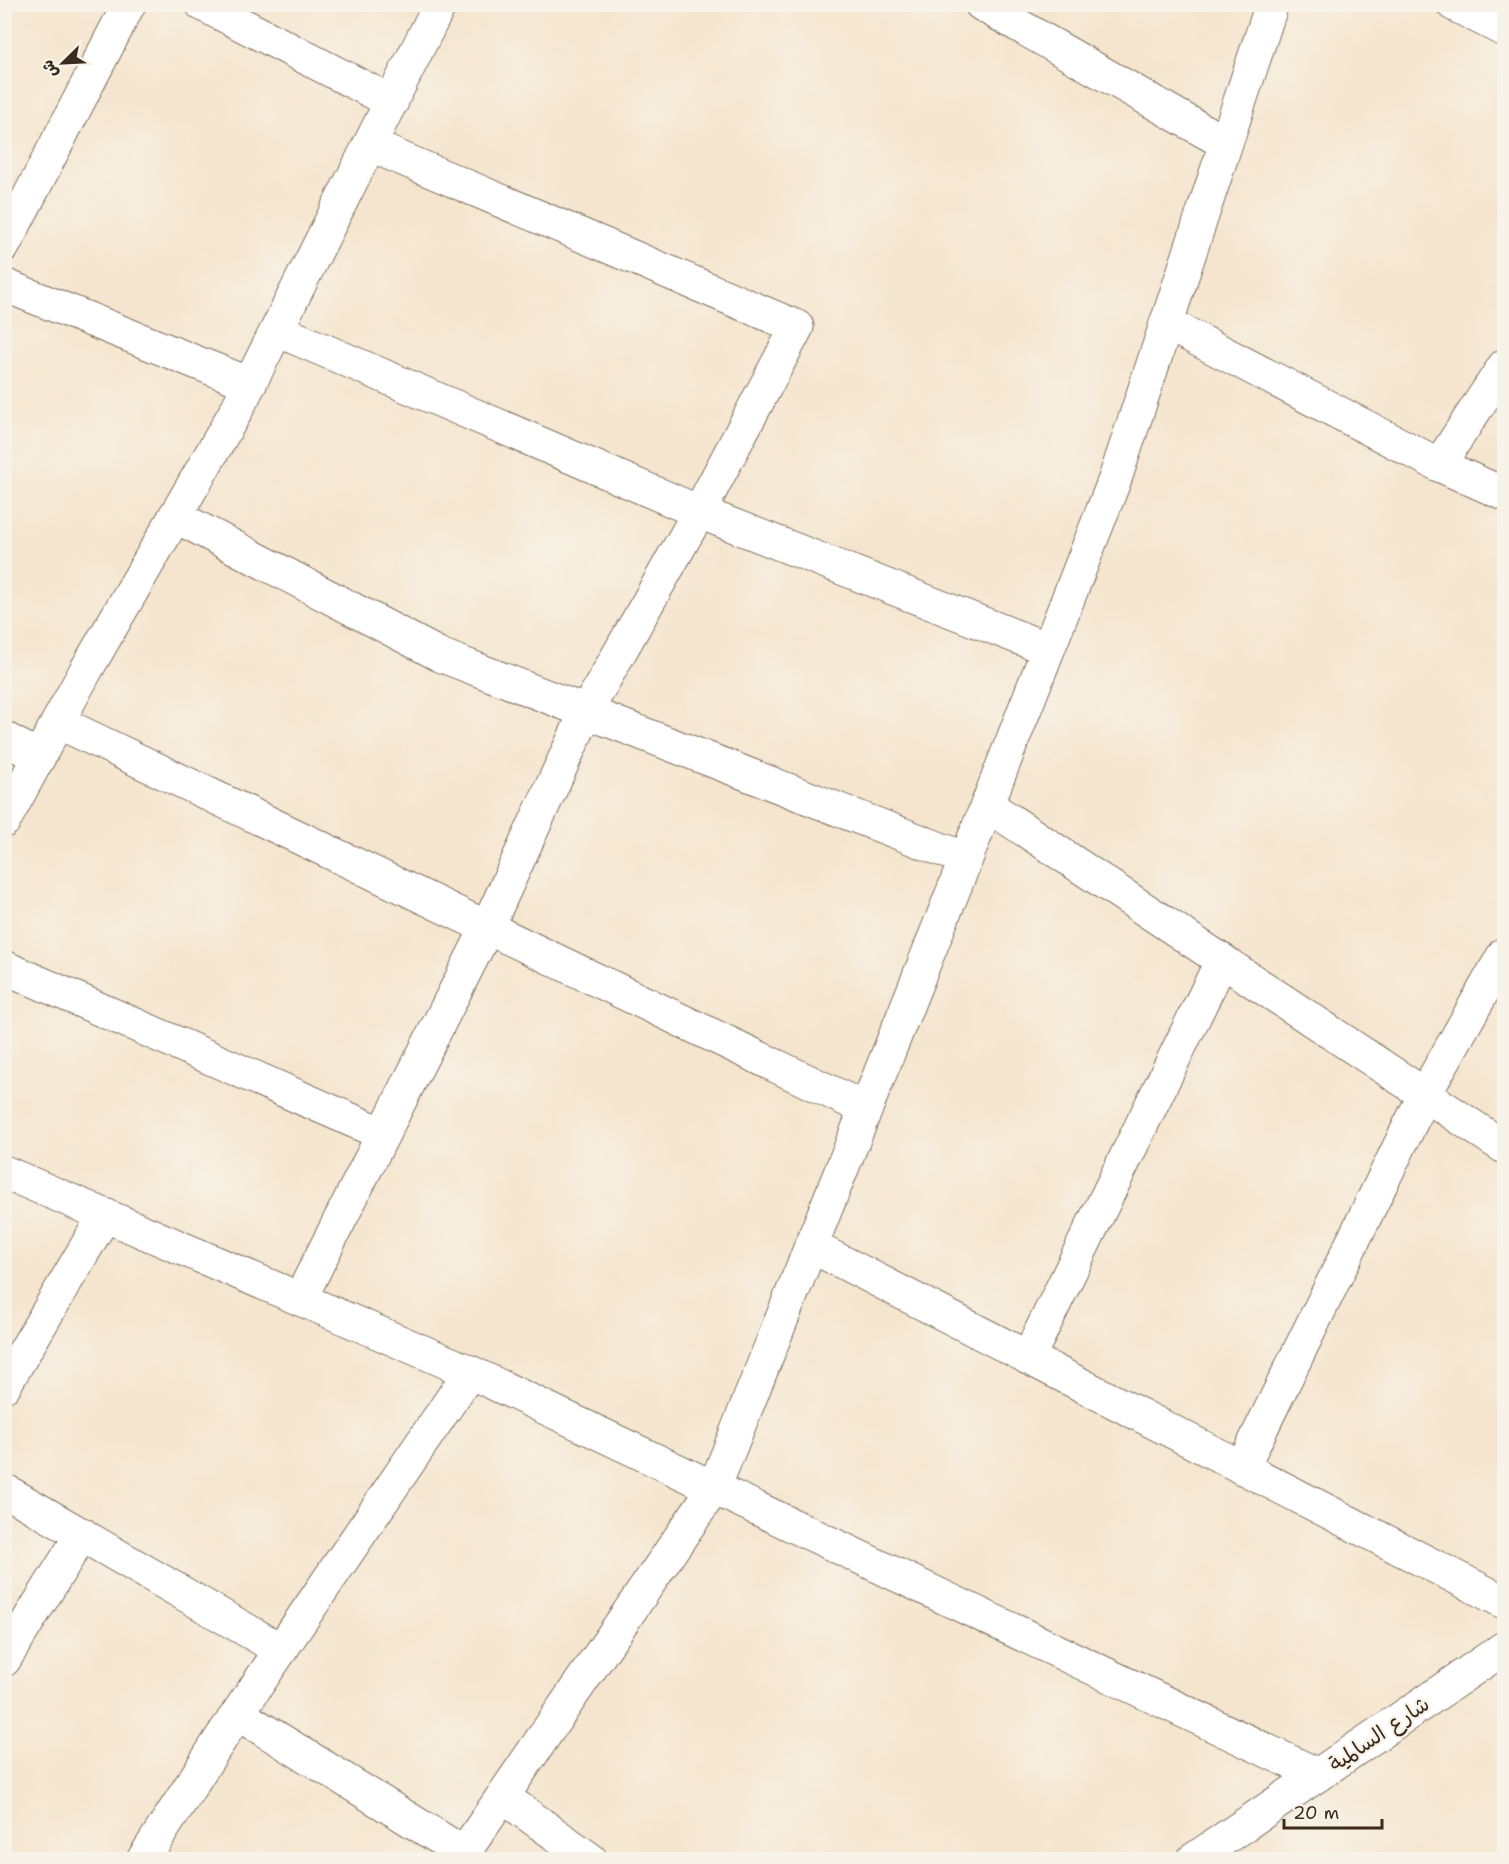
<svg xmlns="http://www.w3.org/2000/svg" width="1509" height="1864" font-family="'Shantell Sans','Playpen Sans Arabic',sans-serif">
	<rect width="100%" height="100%" fill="#f7f3e8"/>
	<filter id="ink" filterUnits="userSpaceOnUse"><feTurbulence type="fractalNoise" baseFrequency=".0167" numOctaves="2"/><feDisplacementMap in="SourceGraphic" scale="12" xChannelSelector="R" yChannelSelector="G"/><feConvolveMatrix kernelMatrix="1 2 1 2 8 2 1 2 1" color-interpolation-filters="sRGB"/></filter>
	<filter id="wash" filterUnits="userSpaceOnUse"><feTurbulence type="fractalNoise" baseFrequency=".008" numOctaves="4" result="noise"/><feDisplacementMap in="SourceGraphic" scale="24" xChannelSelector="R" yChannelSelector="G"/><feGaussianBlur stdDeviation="1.35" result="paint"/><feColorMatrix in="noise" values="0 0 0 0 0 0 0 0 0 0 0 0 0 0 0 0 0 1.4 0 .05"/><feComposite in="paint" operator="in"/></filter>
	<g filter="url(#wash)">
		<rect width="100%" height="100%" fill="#f5e5ce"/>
	</g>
	<g filter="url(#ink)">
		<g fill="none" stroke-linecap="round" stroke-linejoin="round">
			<g stroke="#7c6b5c" stroke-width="35">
				<g id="street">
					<polyline points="202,4 392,102"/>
					<polyline points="981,4 1225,143"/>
					<polyline points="1453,4 1504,30"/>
					<polyline points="4,245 129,4"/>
					<polyline points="4,285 250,384"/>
					<polyline points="1166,323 1439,465 1504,494"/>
					<polyline points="277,330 699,512 1048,649"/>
					<polyline points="1439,465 1504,366"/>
					<polyline points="175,516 440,655 966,859"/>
					<polyline points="58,722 866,1109"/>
					<polyline points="4,738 39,757"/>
					<polyline points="987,805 1504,1147"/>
					<polyline points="4,821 85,672 236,411 440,4"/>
					<polyline points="4,967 383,1134"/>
					<polyline points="4,1172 470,1372 1318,1775"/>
					<polyline points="811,1246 1504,1602"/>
					<polyline points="300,1299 487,928 586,712 699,512 797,327 370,145"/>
					<polyline points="1028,1358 1222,960"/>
					<polyline points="4,1386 105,1215"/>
					<polyline points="1242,1468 1425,1094 1504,954"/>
					<polyline points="4,1490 281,1650"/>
					<polyline points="4,1660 82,1534"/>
					<polyline points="238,1714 464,1853"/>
					<polyline points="503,1797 591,1860"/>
					<polyline points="143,1860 223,1735 470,1372"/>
					<polyline points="459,1860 714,1488 966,859 1115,479 1272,4"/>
				</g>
			</g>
			<g stroke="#7c6b5c" stroke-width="35">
				<polyline id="secondary" points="1193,1860 1504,1648"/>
			</g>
			<use href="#street" stroke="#fff" stroke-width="33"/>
			<use href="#secondary" stroke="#fff" stroke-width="33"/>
		</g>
	</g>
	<g text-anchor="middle" stroke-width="4.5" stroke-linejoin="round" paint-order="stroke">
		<g font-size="21" fill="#3b2a1e" stroke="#f7f3e8">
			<text transform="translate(1379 1734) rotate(-34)" y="7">شارع السالمية</text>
		</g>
	</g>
	<rect width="1509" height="1864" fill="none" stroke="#f7f3e8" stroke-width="24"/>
	<g transform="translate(63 63) rotate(246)" stroke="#f7f3e8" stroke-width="4.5" paint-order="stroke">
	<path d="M0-4.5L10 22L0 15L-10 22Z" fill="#3b2a1e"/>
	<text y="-9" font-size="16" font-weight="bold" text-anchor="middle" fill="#3b2a1e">ش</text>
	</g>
	<path d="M1284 1819v9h98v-9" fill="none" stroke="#3b2a1e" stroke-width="3"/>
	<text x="1293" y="1819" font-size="18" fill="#3b2a1e" stroke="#f7f3e8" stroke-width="4.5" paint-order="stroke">20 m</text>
</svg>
